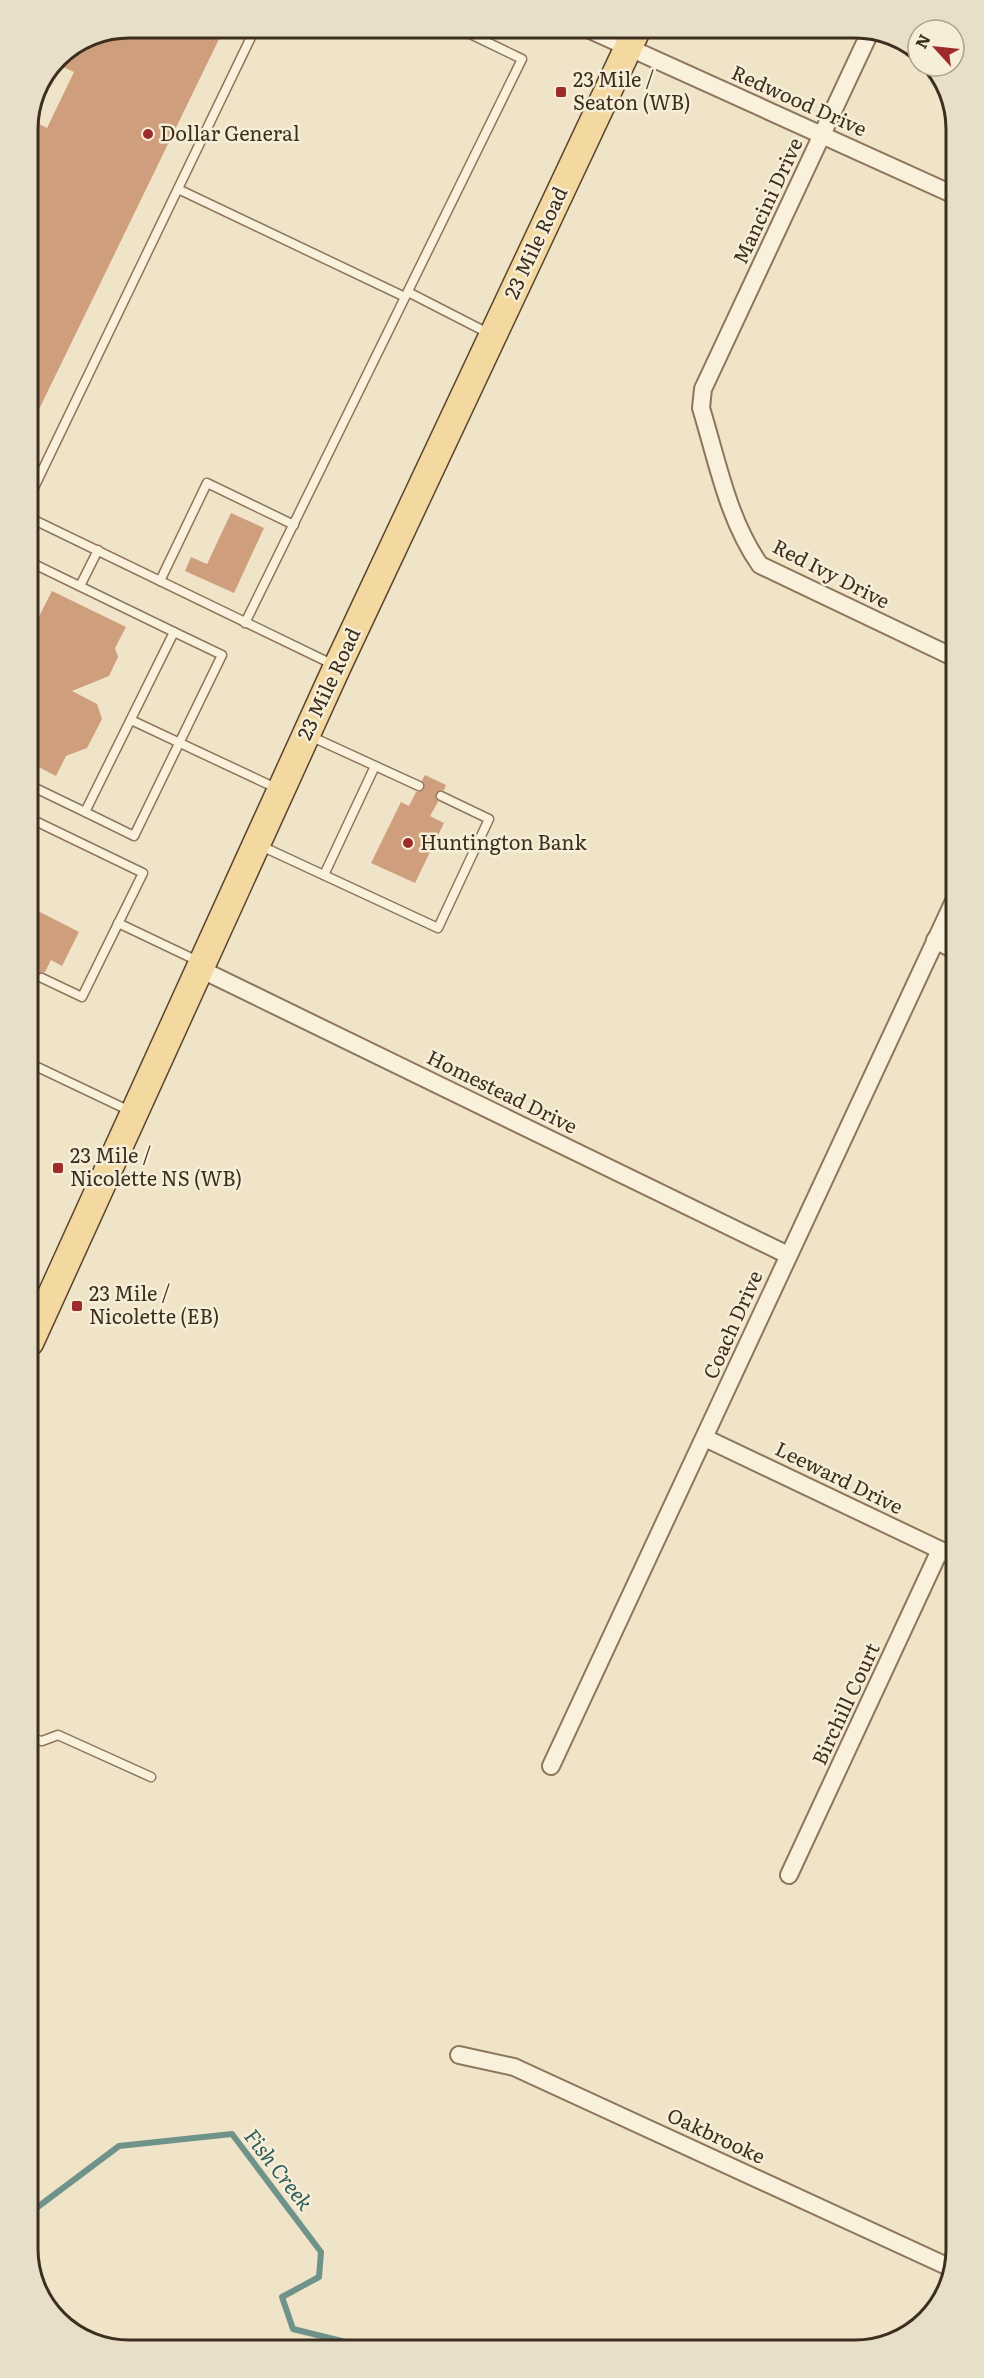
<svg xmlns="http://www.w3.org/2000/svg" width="984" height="2378" font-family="Literata,serif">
	<rect width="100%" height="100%" fill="#f0e4c8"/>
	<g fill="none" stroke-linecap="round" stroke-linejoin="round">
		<polyline stroke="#6f938a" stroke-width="6" points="32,2208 35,2209 119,2146 232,2134 321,2252 319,2277 282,2297 293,2329 374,2349"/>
	</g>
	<g fill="#cf9f7d">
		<polygon points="222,33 28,432 27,122 29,119 47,128 74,72 54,63 57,56 90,35"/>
		<polygon points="231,513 264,528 234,593 185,571 191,557 207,564"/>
		<polygon points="52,591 126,627 115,648 118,657 109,676 72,691 97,704 102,719 87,748 66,756 56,776 29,762 28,638"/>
		<polygon points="425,775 446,785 444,790 436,793 438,802 430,816 444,823 415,883 371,863 401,802 409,806 416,792 424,789 422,780"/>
		<polygon points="36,910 79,932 62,966 51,960 45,972 37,975 39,983 29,1002 29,923"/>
	</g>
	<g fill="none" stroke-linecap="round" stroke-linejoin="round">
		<g stroke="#8d765c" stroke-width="11">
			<g id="lane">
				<polyline points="178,189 405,297"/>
				<polyline points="408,292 490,334"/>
				<polyline points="28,500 253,33"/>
				<polyline points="28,517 334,665"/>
				<polyline points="160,581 207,483 294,525"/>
				<polyline points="28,582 36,565 174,632 85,812 29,785"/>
				<polyline points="80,586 98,550"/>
				<polyline points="245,623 522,59 464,31"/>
				<polyline points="131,720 278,789"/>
				<polyline points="310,736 419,786"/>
				<polyline points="85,812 134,836 222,655 174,632"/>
				<polyline points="29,818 143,873 82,997 42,978"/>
				<polyline points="259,845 438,928 489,819 441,796"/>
				<polyline points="324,875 375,766"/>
				<polyline points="118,923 200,962"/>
				<polyline points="29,1063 130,1111"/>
				<polyline points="29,1082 37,1067"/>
				<polyline points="31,1739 42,1741 58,1735 151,1777"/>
			</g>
		</g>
		<g stroke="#8d765c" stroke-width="20">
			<g id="street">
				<polyline points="590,30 952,194"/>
				<path d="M871 30 703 389 701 408C717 460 728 520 760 565L953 657"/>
				<polyline points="935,940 954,950"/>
				<polyline points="198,968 788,1255"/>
				<polyline points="705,1438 955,1557"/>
				<polyline points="551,1766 954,901"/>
				<polyline points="789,1875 940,1550"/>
				<polyline points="459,2055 514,2067 951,2268"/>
			</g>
		</g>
		<g stroke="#5b4430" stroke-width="30">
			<polyline id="primary" points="30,1342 337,667 637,29"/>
		</g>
		<use href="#lane" stroke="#faf1dc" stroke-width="8"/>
		<use href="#street" stroke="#faf1dc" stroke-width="16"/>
		<use href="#primary" stroke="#f3d9a0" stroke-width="27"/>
	</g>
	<g fill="#9e2a2b" stroke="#f7eed8" stroke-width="2">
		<rect x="555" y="86" width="12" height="12" rx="3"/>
		<circle cx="148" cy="134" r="6"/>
		<circle cx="408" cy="843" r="6"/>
		<rect x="52" y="1162" width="12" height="12" rx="3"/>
		<rect x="71" y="1300" width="12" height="12" rx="3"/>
	</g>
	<g text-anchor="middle" stroke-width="5" stroke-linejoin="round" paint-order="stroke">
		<g font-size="20" fill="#3d2e20" stroke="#f7eed8" text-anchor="start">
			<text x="573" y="87">23 Mile /<tspan x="573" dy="23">Seaton (WB)</tspan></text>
			<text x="160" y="141">Dollar General</text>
			<text x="420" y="850">Huntington Bank</text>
			<text x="70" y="1163">23 Mile /<tspan x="70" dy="23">Nicolette NS (WB)</tspan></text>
			<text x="89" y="1301">23 Mile /<tspan x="89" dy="23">Nicolette (EB)</tspan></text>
		</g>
		<g font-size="20" fill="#3d2e20" stroke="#f7eed8">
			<text transform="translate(799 101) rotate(24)" y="7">Redwood Drive</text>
			<text transform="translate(768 201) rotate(-65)" y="7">Mancini Drive</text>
			<text transform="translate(536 243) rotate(-65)" y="7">23 Mile Road</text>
			<text transform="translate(831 574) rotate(27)" y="7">Red Ivy Drive</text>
			<text transform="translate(329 684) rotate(-65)" y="7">23 Mile Road</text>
			<text transform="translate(502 1092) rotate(26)" y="7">Homestead Drive</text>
			<text transform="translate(733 1325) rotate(-66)" y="7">Coach Drive</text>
			<text transform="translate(839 1478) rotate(26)" y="7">Leeward Drive</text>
			<text transform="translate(846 1704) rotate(-65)" y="7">Birchill Court</text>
			<text transform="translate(716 2136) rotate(25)" y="7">Oakbrooke</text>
		</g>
		<g font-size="21" font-style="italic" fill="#2f5d5a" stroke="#f7eed8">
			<text transform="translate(278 2170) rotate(52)" y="7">Fish Creek</text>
		</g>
	</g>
	<path d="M0 0H984V2378H0ZM129 38H855A91 91 0 0 1 946 129V2249A91 91 0 0 1 855 2340H129A91 91 0 0 1 38 2249V129A91 91 0 0 1 129 38Z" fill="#e8dfc9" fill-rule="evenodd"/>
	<path fill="none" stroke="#3d2e20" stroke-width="3" d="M129 38H855A91 91 0 0 1 946 129V2249A91 91 0 0 1 855 2340H129A91 91 0 0 1 38 2249V129A91 91 0 0 1 129 38Z"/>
	<g transform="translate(936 48) rotate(297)"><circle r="28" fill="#f7eed8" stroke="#ada18e" stroke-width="1.5"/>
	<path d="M0-4.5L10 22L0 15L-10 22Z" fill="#9e2a2b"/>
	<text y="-9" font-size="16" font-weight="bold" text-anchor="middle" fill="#3d2e20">N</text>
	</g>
</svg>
